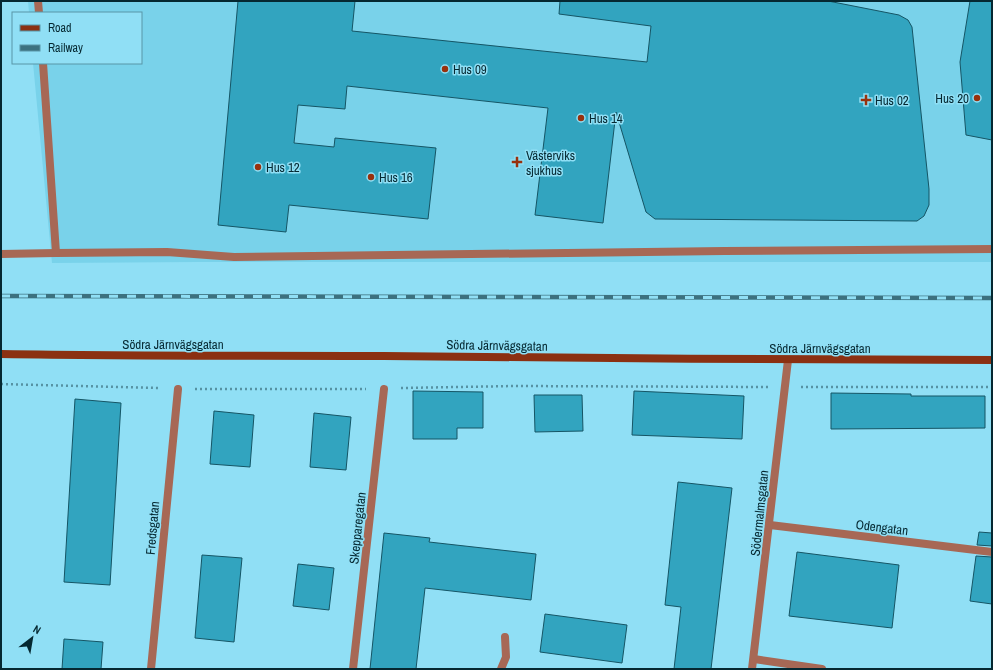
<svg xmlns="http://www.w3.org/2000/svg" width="993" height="670" font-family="'Archivo Narrow',sans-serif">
	<rect width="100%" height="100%" fill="#90dff5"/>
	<polygon fill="#79d2ea" points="28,1 992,1 992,262 198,262 52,263 33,63 141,63 141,13 29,13"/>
	<g fill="#32a4bf" stroke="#155565">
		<polygon points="238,1 355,1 352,31 647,62 651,26 559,14 560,1 828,1 899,15 908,20 912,27 929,189 929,205 924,216 917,221 655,219 646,212 616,112 603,223 535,215 548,108 347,86 345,109 298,105 294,143 334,147 335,138 436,148 428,219 289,205 286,232 218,225"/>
		<polygon points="970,1 992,1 992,140 966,135 960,62"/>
		<polygon points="413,391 483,392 483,428 457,428 457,439 413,439"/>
		<polygon points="634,391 744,396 742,439 632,435"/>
		<polygon points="831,393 911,394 911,396 985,396 985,428 831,429"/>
		<polygon points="534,395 582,395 583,431 535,432"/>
		<polygon points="75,399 121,403 110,585 64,582"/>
		<polygon points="214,411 254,415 250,467 210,464"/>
		<polygon points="314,413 351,417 346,470 310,467"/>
		<polygon points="678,482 732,488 711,669 674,669 681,607 665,605"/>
		<polygon points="979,532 992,533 992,546 977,545"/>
		<polygon points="384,533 430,538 429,542 536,554 531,600 425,588 416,669 370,669"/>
		<polygon points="797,552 899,565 892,628 789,616"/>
		<polygon points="202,555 242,558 234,642 195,638"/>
		<polygon points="976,556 992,557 992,604 970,601"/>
		<polygon points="298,564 334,568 329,610 293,606"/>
		<polygon points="545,614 627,625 622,663 540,652"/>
		<polygon points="64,639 103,642 101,669 62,669"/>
	</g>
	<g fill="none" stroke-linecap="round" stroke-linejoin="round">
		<g stroke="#5692a3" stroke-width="2.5" stroke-dasharray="2 3" stroke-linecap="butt">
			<polyline points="1,384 160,388"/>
			<polyline points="801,387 992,387"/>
			<polyline points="401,388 515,386 768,387"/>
			<polyline points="195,389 366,389"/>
		</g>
		<g stroke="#a76855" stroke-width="8">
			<polyline points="754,659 822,669"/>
			<polyline points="501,669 506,657 505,637"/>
		</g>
		<g stroke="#a76855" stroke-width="8">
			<polyline points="38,1 39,13"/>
			<polyline points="43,63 56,253 167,252 234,257 724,251 992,249"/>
			<polyline points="1,254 56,253"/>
			<polyline points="770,525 992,552"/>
			<polyline points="151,669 178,389"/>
			<polyline points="353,669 384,389"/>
			<polyline points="752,669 788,360"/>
		</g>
		<path stroke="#8b3012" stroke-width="8" d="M1 354C129 356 257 356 384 356 587 358 789 360 992 360"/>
		<g stroke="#3c717f" stroke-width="4.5">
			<polyline id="rail" points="1,296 992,298"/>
		</g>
		<use href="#rail" stroke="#90dff5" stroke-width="3" stroke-dasharray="9" stroke-linecap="butt"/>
	</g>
	<g fill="#98310d" stroke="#90dff5" stroke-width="1.5">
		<circle cx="445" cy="69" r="4"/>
		<circle cx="977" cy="98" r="4"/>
		<path d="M864 94h4v4h4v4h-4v4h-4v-4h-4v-4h4z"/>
		<circle cx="581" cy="118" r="4"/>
		<path d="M515 156h4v4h4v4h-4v4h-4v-4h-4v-4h4z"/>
		<circle cx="258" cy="167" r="4"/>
		<circle cx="371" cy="177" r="4"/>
	</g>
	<g text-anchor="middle" stroke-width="3" stroke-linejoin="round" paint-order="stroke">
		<g font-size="13" fill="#052831" stroke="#90dff5" text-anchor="start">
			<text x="453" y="74">Hus 09</text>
			<text x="969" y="103" text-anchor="end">Hus 20</text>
			<text x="875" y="105">Hus 02</text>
			<text x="589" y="123">Hus 14</text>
			<text x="526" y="160">Västerviks<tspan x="526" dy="15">sjukhus</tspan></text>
			<text x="266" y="172">Hus 12</text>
			<text x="379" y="182">Hus 16</text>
		</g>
		<g font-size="13" fill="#052831" stroke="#90dff5">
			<text x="173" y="349">Södra Järnvägsgatan</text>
			<text transform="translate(497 345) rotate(1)" y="5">Södra Järnvägsgatan</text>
			<text x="820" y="353">Södra Järnvägsgatan</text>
			<text transform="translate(759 513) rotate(-84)" y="5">Södermalmsgatan</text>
			<text transform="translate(882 527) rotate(7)" y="5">Odengatan</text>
			<text transform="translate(152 528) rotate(-85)" y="5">Fredsgatan</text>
			<text transform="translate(357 528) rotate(-84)" y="5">Skepparegatan</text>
		</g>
	</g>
	<rect width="993" height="670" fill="none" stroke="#052831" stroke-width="4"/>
	<rect x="12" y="12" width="130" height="52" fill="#90dff5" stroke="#5896a7"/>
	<rect x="20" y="25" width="20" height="6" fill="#8b3012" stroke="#5896a7"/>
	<text x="48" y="32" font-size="12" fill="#052831">Road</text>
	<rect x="20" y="45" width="20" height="6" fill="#3c717f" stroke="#5896a7"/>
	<text x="48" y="52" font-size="12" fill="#052831">Railway</text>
	<g transform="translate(32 638) rotate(31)" stroke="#90dff5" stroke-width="3" paint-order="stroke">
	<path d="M0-3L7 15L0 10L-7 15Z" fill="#052831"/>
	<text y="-6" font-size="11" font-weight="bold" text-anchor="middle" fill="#052831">N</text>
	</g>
</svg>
